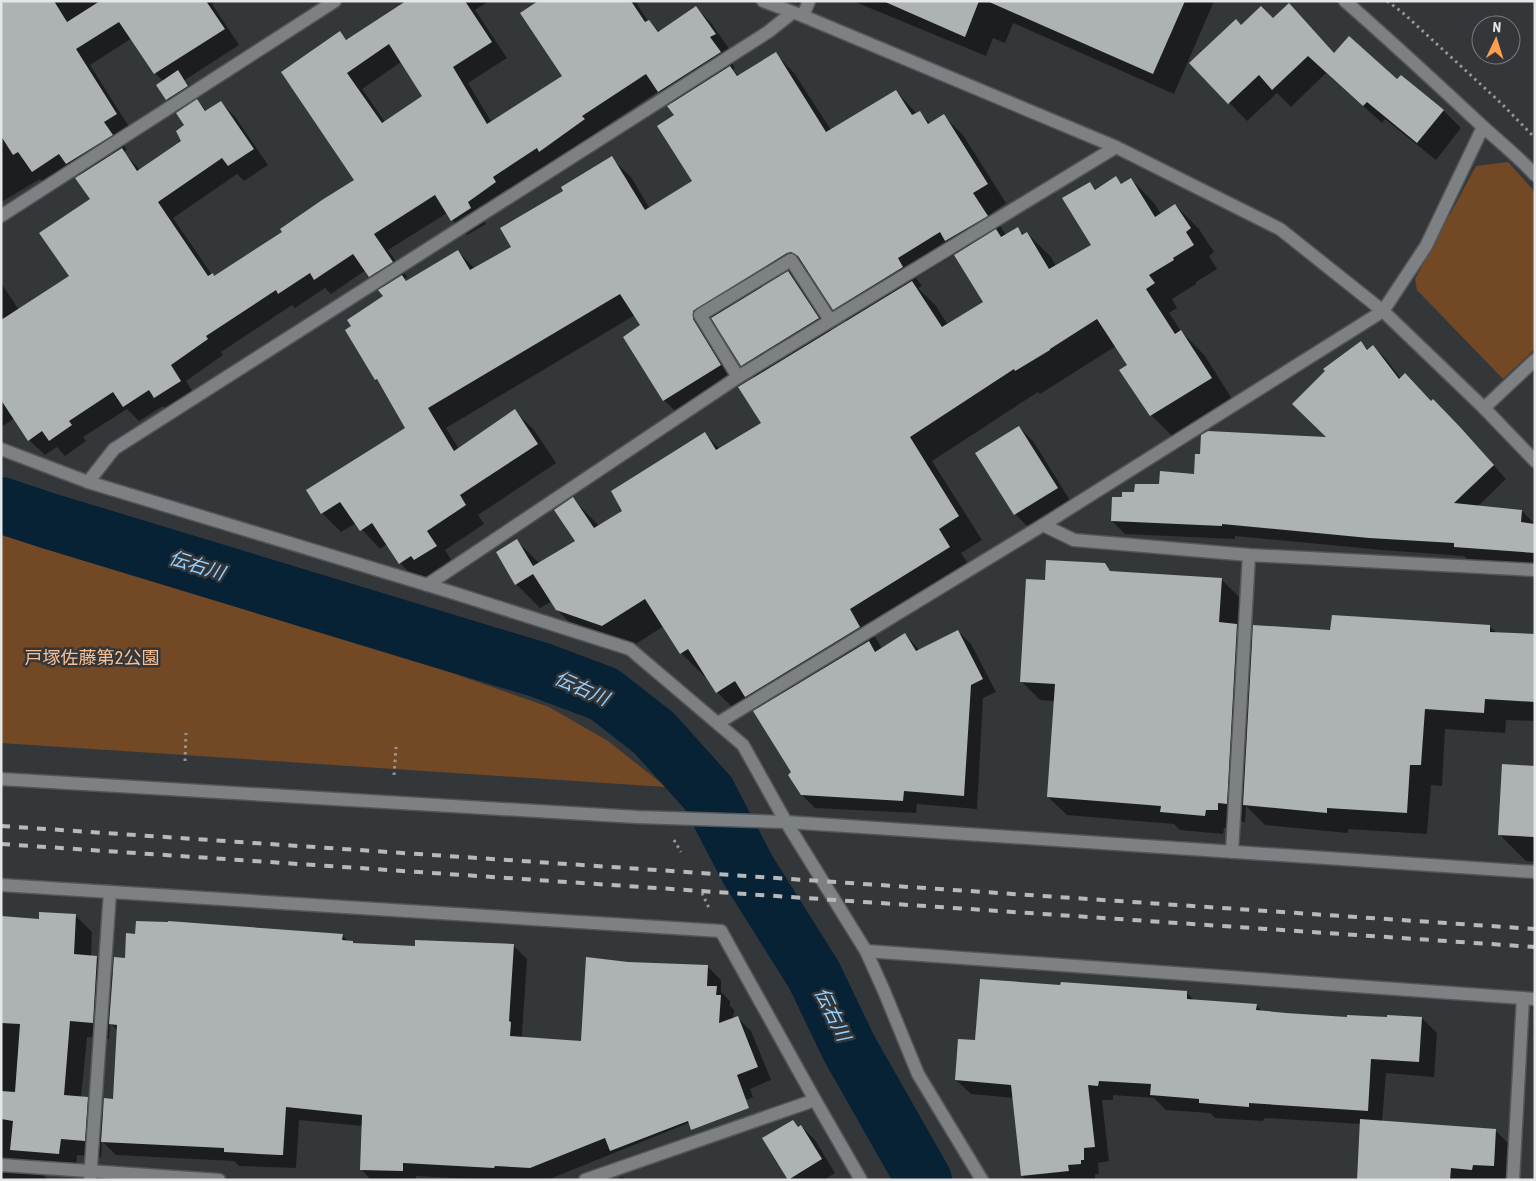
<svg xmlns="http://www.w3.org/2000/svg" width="1536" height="1181" font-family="'Roboto Condensed','Noto Sans JP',sans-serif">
	<rect width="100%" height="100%" fill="#34373a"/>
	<g fill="#734824">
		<polygon points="1508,162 1535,192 1535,349 1503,379 1417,290 1415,279 1476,166"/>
		<polygon points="1,535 452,673 549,707 608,741 666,787 1,743"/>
	</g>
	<g fill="#0007" fill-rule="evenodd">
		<path d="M1 1H216L212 4 239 45 185 80 194 93 174 106 167 99 164 82 155 73 132 38 90 65 131 130 119 138 127 150 124 152 140 170 183 141 186 126 197 101 207 111 221 102 236 118 268 165 244 181 237 174 173 218 212 275 215 277 243 260 356 181 340 33 347 40 408 1H489L475 10 507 58 468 83 492 123 564 76 554 1H635L648 21 660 32 696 7 711 23 730 50 725 53 735 68 733 70 739 76 775 53 794 73 831 130 896 91 917 114 919 112 931 124 944 116 963 135 1006 203 992 213 1006 235 1017 229 1024 235 1027 233 1051 257 1056 267 1093 246 1090 183 1097 190 1116 178 1123 185 1131 179 1154 203 1161 214 1175 205 1199 229 1214 252 1209 256 1217 269 1196 282V284L1172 299 1177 308 1169 313 1181 331 1205 356 1234 402 1175 439 1151 415 1121 370 1129 365 1116 346 1040 394 1038 392 932 461 982 540 961 553 973 571 873 633 882 649 905 634 920 651 958 631 971 644 996 692 983 698 977 809 917 804 916 813 815 808 802 795 793 773 759 709 756 707 741 716 717 692 707 676 705 677 681 653 664 626 626 650 582 634 557 610 552 601 540 608 516 584 517 541 540 564 576 541 573 499 599 526 623 512 705 434 720 449 763 424 739 385 683 419 664 400 641 326 635 315 446 428 459 449 515 411 534 430 556 463 478 515 484 524 445 550 455 566 434 578 430 575 419 582 400 563 387 544 380 549 356 523 341 532 322 513 406 428 381 384 376 379 385 297 383 289 366 270 331 294 325 288 295 308 292 305 221 352 223 355 186 381 196 397 170 413 163 406 139 421 127 409 83 437 86 441 65 456 57 447 45 455 29 440 15 418 3 426 1 424V283L19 310 70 276 92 200 80 176 73 170 48 187 40 179 1 202ZM401 62 424 97 385 122 362 89ZM659 91 672 104 693 181 650 209 631 177 611 158 565 191 513 248 475 269 458 251 407 282 405 279 407 277 388 250 447 213 452 220 467 235 486 224 482 218 599 135 597 132ZM955 254 985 302 948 325 936 306 918 288 922 286 916 278ZM809 271 834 309 847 322 831 331 802 287 794 279ZM717 325 742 365 755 378 741 387 712 340 710 334Z"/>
		<polygon points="853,1 1214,1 1174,94 1013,23 1005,43 993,38 986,56"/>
		<polygon points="1289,5 1335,54 1398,80 1443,110 1461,128 1436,160 1385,119 1382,123 1326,73 1291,107 1277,93 1247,121 1191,63 1241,26 1273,20"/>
		<polygon points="1361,342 1368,350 1373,346 1386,359 1401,379 1431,402 1472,441 1506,479 1477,507 1522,511 1535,524 1535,564 1468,560 1464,556 1382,550 1235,536 1235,539 1125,534 1112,521 1123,498 1161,485 1329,438"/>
		<polygon points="1019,427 1033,441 1071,502 1029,528 1015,514"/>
		<polygon points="1104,565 1113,573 1221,579 1240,598 1238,627 1253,642 1332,632 1489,626 1497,633 1535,636 1535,721 1506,720 1505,733 1445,729 1442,786 1431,785 1427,834 1348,829 1348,833 1265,825 1246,806 1245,822 1236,821 1236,828 1224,828 1223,834 1180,830 1174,824 1067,815 1048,797 1055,701 1040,700 1021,681 1046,581"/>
		<polygon points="1535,767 1535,862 1526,861 1499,834"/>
		<path d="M76 916 92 932 91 957H97L114 974 126 959 342 935 348 941 352 942 355 944 416 948 513 945 527 959 522 1035 523 1038 582 1042 628 963 708 967 721 980V992L730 1001V1006L734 1010 733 1019 737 1017 751 1031 771 1080 750 1089 753 1097 547 1180H489L416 1176V1180H371L361 1169 363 1126 299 1120 296 1168 239 1166 234 1161 116 1155 102 1141 101 1157 77 1155 76 1170 41 1167 47 1175H43L48 1180H1V920H40ZM110 1023 118 1031 114 1100 104 1115 87 1098H81L87 1037 109 1039Z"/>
		<polygon points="1061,986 1186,992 1195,1001 1256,1005 1263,1012 1348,1018 1422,1018 1437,1033 1434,1077 1386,1073 1382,1122 1496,1131 1509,1144 1506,1179 1359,1180 1361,1124 1264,1118 1263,1121 1215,1118 1210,1113 1166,1110 1154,1098 1113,1095 1113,1100 1102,1100 1109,1161 1098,1163 1099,1174 1095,1174 1095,1179 1027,1180 1022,1176 1014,1098 971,1094 956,1080 976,1041"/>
		<polygon points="793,1121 799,1128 801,1126 815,1140 835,1173 824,1180 789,1180 764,1139"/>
		<polygon points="623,1177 626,1180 616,1180 618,1179"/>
	</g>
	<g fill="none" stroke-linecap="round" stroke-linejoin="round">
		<polyline stroke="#072135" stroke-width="9" points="42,539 49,521"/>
		<polyline stroke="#072135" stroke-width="56" points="1,505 49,521 540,670 604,694 654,733 708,793 748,870 814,975 849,1048 924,1180"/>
	</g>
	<g fill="#adb2b5" fill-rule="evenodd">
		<polygon points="1,1 54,1 67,22 100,1 206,1 225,29 154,74 119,22 76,49 117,114 104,122 113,135 66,164 59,154 32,172 18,152 13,155 1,136"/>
		<path d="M406 1H465L492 42 453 67 487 124 562 76 520 13 538 1H631L645 22 649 20 658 32 696 6 716 34 710 37 721 52 658 92 646 74 582 116 585 119 539 152 537 148 493 177 496 182 468 202 471 208 451 221 435 195 374 234 393 262 369 277 353 254 314 280 310 273 278 294 276 290 206 336 208 339 171 365 181 381 154 398 149 390 123 407 113 392 69 421 72 425 49 441 42 431 28 441 1 400V320L69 276 39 233 90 199 75 178 122 148 137 171 181 141 176 131 184 125 176 113 197 99 205 111 221 101 254 149 228 166 222 158 158 202 208 276 213 273 214 276 282 232 280 229 322 200 354 180 281 72 340 31 346 40ZM389 44 422 96 382 123 347 73Z"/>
		<polygon points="883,1 979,1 965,37"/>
		<polygon points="987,1 1185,1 1153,74"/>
		<polygon points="1289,3 1334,53 1349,36 1397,79 1401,75 1444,110 1417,143 1367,102 1363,106 1308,56 1272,90 1259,75 1228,104 1189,63 1236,19 1241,25 1261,6 1273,18"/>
		<polygon points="776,52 826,132 896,90 912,115 920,111 928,124 944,114 988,184 973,193 988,216 945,241 940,232 898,258 903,267 833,310 798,256 791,252 787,253 693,311 693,319 721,365 663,401 623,337 640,325 620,294 428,408 454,451 515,409 538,444 460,495 466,505 427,531 437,546 414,560 411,556 399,564 372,523 360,531 340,502 321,514 306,490 405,428 377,379 375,380 345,330 351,326 347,320 383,296 378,290 402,275 406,281 458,250 470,270 511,247 500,228 563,191 561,187 612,156 645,210 692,181 657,126 674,115 667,106 730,66 737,76"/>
		<polygon points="178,70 188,86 166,100 156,85"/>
		<polygon points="1116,176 1121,184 1131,178 1155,217 1175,204 1191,228 1186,232 1194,245 1173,258 1174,260 1149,275 1155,283 1146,289 1175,334 1181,330 1212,378 1150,416 1119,370 1127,365 1097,319 1050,349 1050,350 1015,371 1014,369 910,437 959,516 939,529 950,547 850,609 860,627 745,697 735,681 716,693 688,649 680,654 645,599 602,626 556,610 533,574 515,585 496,552 517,539 533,566 575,541 554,510 573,497 594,528 622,511 611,491 705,432 716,450 761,423 738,387 912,281 942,327 983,302 954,255 996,229 1001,237 1018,227 1022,235 1027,232 1049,269 1091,245 1062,198 1090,182 1095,190"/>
		<polygon points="788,271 819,318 741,366 711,318"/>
		<polygon points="1361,341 1367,350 1373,345 1399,379 1405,373 1431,401 1433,399 1460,427 1494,465 1454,503 1522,510 1521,522 1535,524 1535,553 1454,547 1454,543 1369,538 1222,524 1222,526 1111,521 1112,497 1122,497 1122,492 1134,492 1135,484 1159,484 1160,471 1194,474 1195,454 1200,454 1201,435 1208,431 1326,437 1292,404 1325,371 1323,369"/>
		<polygon points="1019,426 1058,488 1014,515 975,453"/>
		<polygon points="1046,560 1105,563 1110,571 1222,578 1219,622 1237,624 1227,804 1218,803 1218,810 1206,810 1205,816 1160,812 1161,806 1047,797 1055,684 1020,682 1026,579 1045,580"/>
		<polygon points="1332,615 1490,625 1490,632 1535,634 1535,702 1485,699 1484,713 1425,709 1421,765 1410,765 1407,813 1327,808 1327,813 1243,805 1253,625 1330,630"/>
		<polygon points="958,630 983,679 971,685 964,796 904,791 903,801 801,795 788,775 791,772 753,711 869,641 875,652 905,633 916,651"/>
		<polygon points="1502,764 1535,766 1535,837 1498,835"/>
		<polygon points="39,912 76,914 74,954 97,956 93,1023 70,1021 64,1095 88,1097 85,1141 61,1139 59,1154 10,1150 13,1121 1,1119 1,1091 15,1092 20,1024 1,1023 1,916 39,919"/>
		<polygon points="136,921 168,922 168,921 343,934 342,940 353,941 353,943 415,946 415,940 514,944 509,1021 511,1022 510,1036 581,1041 586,957 628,962 708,965 707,986 717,986 716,995 721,995 719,1023 738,1016 758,1067 737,1075 749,1108 691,1130 688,1121 610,1151 605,1138 530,1168 495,1166 494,1168 403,1163 403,1171 360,1170 362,1115 286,1107 283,1155 279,1155 224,1152 224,1148 101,1142 104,1098 113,1099 117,1025 109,1024 114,957 125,958 126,933 135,934"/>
		<polygon points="980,979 1060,985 1061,982 1187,991 1187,999 1257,1004 1256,1010 1286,1013 1347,1017 1347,1015 1387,1017 1387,1015 1422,1017 1419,1062 1371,1059 1368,1111 1249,1103 1249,1107 1199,1103 1199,1099 1150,1095 1151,1084 1099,1081 1098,1086 1088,1085 1095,1147 1084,1148 1084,1160 1081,1160 1081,1164 1068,1165 1069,1171 1021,1176 1011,1085 955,1080 958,1039 975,1040"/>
		<polygon points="1360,1119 1496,1129 1494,1166 1473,1165 1472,1170 1451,1168 1450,1180 1357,1180"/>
		<polygon points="793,1120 798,1127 801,1125 822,1159 788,1180 762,1138"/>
	</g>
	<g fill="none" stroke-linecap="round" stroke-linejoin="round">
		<g stroke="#535659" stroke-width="15">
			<g id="minor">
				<path d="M1345 1C1391 41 1435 82 1479 123 1497 140 1518 156 1535 175"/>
				<polyline points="803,16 809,1"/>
				<polyline points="1,216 335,1"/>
				<polyline points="738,377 700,315 791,260 830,320"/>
				<polyline points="1484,408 1535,360"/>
				<polyline points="1,449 88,482 454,593 630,649 743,745 786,822 866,951 884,991 918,1074 982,1180"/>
				<polyline points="88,482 114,449 768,32 792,13"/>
				<polyline points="1043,525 1074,540 1249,555 1535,570"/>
				<polyline points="427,585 738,377 1116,147"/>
				<polyline points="718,723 1043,525 1383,311 1426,246 1483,127"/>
				<polyline points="1232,852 1249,555"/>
				<polyline points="1,885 721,931 815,1100 861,1180"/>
				<polyline points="866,951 1535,999"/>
				<polyline points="1,1165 219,1180"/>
				<polyline points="90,1180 110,892"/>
				<polyline points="585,1180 815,1100"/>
				<polyline points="1513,1180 1523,998"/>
			</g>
		</g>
		<g stroke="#535659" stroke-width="15">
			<g id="tertiary">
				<polyline points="763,1 803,16 1116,147 1280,229 1383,311 1484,408 1535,461"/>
				<polyline points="1,779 637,817 786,822 1535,872"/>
			</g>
		</g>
		<g stroke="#949698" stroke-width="3" stroke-dasharray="2.5 4" stroke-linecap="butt">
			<polyline points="1387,1 1402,12 1502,104 1535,138"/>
			<polyline points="185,761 186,733"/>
			<polyline points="394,775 396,747"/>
			<polyline points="674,840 681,852"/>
			<polyline points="702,893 709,908"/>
		</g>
		<use href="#minor" stroke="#7d8184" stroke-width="12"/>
		<use href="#tertiary" stroke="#7d8184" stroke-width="12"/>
		<g stroke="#b7b9bb" stroke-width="4" stroke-dasharray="9 9" stroke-linecap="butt">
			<polyline points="1,826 1535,929"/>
			<polyline points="1,844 1535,947"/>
		</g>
	</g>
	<g text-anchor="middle" stroke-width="5" stroke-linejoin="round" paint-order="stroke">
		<g font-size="18" fill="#f9bf92" stroke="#34373a">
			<text x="92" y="664">戸塚佐藤第2公園</text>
		</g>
		<g font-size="19" font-style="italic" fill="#94cffd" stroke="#34373a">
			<text transform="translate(197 565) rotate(17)" y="7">伝右川</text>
			<text transform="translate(582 688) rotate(24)" y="7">伝右川</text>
			<text transform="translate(833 1014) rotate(64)" y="7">伝右川</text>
		</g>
	</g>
	<rect width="1536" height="1181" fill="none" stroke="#e4e6e8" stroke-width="5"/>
	<g transform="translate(1496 40) rotate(4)"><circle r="24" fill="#34373a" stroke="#7a7d80"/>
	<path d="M0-4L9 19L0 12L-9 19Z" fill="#fa9f4f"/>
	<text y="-8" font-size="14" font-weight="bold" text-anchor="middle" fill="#e4e6e8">N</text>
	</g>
</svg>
